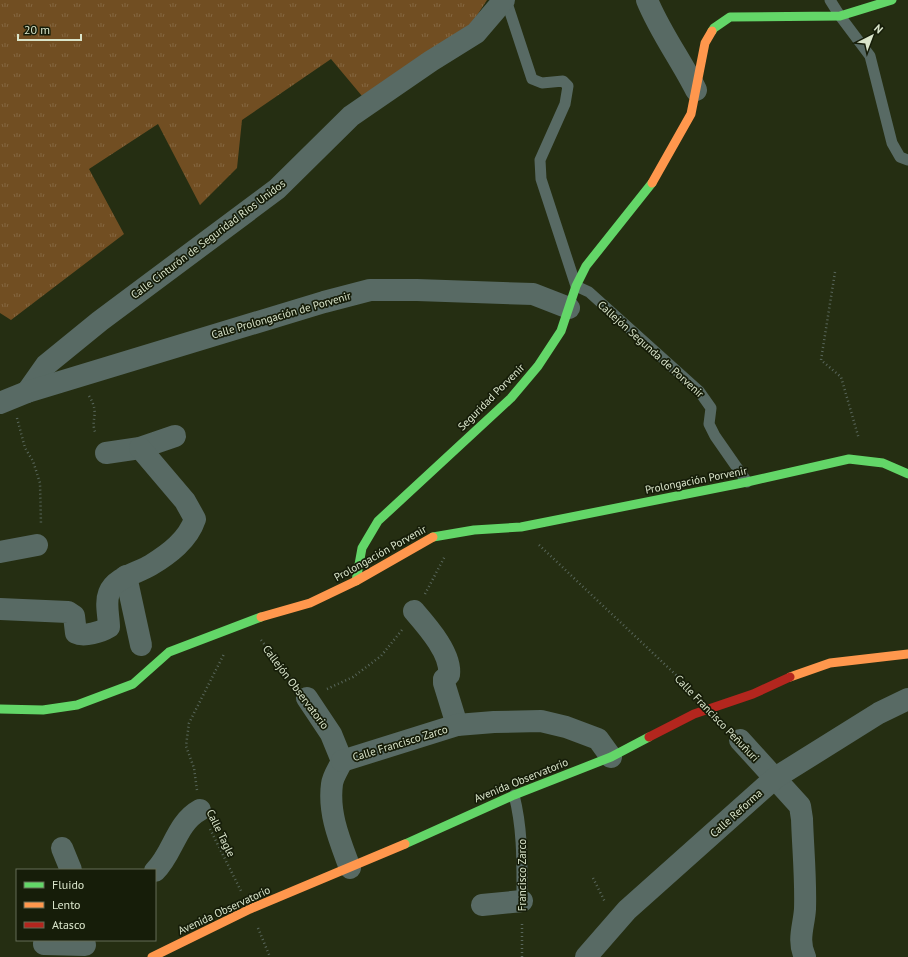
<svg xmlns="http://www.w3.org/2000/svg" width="908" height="957" font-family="'PT Sans',sans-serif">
	<defs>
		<pattern id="grass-tufts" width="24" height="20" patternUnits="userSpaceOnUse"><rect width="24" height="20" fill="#714e22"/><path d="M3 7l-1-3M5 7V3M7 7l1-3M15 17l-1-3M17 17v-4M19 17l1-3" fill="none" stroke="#856741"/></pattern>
	</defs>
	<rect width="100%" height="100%" fill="#252e12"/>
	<polygon fill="url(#grass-tufts)" points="0,0 487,0 470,26 362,96 331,59 242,120 237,168 200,205 158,124 89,169 124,234 11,320 0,313"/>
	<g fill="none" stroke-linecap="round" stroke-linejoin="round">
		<g stroke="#59675c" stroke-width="2.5" stroke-dasharray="1 3" stroke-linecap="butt">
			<polyline points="835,272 821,360 841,377 859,439"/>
			<path d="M89 396C101 415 89 419 96 434"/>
			<polyline points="17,418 25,448 33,461 40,483 41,525"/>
			<polyline points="539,545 694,692"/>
			<polyline points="425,594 445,556"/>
			<polyline points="261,640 294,682"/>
			<polyline points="327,689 353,677 381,656 402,630"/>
			<polyline points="197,790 194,768 186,746 189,723 224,654"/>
			<polyline points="210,829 241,891"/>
			<polyline points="593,878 605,902"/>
			<polyline points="258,928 270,957"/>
			<polyline points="522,957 522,921"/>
		</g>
		<g stroke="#586a64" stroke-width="11">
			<polyline points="506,0 532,79 542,83 563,81 568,86 565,104 540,160 541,179 576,286 589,292 699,391 711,408 709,424 715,436 747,482"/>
			<polyline points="830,0 840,16 870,56 892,143 900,157 908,160"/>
			<path d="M514 795C523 830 522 864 522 901"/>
		</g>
		<g stroke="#586a64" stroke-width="22">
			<path d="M647 0C660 32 681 60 696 90"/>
			<polyline points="27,392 46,365 100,321 277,189 351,116 431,61 476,33 504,0"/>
			<polyline points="0,403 27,392 324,302 370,290 417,290 533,294 569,308"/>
			<polyline points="106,453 140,448 175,436"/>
			<polyline points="0,552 37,545"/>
			<polyline points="126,576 141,645"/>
			<path d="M0 609 68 612 74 616 76 633C84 637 101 632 109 627 109 617 105 603 109 593 115 577 138 573 151 565 169 554 188 540 195 519L185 501 140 448"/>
			<path d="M414 611C427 626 452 654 449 675L444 679V683L457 725"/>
			<path d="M307 698 331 734 342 761C339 768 333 776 332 784 328 814 340 841 350 868"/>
			<path d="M740 740 800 806 802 819C803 849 806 879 805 909 804 926 797 940 805 957"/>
			<polyline points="342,761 457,725 494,722 541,721 566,727 598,739 611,757"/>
			<polyline points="62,848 71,870"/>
			<path d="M155 871C173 854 176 823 200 810"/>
			<polyline points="482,905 522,901"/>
			<polyline points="44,944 85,945"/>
			<polyline points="586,957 627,910 775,778 879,713 908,699"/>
		</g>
		<g stroke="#63d668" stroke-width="9">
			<polyline points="712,31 714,28 730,17 840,16 892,0"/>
			<polyline points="433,537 474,530 521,527 747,482 849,459 883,463 908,474"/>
			<polyline points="356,581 362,548 378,521 511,398 538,366 561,331 576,286 586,266 652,183"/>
			<polyline points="0,709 43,710 77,705 133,684 169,652 261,617"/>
			<polyline points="405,844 514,795 611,757 649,737"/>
		</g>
		<g stroke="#ff974d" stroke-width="9">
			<polyline points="652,183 691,114 705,43 712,31"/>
			<polyline points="261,617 310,603 356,581 433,537"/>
			<polyline points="790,677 830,663 908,654"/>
			<polyline points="152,957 250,909 405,844"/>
		</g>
		<polyline stroke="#b3261e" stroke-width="9" points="649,737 694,714 753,694 790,677"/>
	</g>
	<g text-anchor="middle" stroke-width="3.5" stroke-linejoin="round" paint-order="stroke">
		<g font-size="11" fill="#dae5cb" stroke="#161d09">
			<text transform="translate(208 239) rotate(-37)" y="4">Calle Cinturón de Seguridad Ríos Unidos</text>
			<text transform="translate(281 315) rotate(-16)" y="4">Calle Prolongación de Porvenir</text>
			<text transform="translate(651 349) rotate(42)" y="4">Callejón Segunda de Porvenir</text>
			<text transform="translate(491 397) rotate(-45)" y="4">Seguridad Porvenir</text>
			<text transform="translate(696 480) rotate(-11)" y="4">Prolongación Porvenir</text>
			<text transform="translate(380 553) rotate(-29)" y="4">Prolongación Porvenir</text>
			<text transform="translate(296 687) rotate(53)" y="4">Callejón Observatorio</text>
			<text transform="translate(717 718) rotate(46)" y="4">Calle Francisco Peñuñuri</text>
			<text transform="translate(400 743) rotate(-17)" y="4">Calle Francisco Zarco</text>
			<text transform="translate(521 780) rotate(-22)" y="4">Avenida Observatorio</text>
			<text transform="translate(736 813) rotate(-42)" y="4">Calle Reforma</text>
			<text transform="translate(221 833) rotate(64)" y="4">Calle Tagle</text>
			<text transform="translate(522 875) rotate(-90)" y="4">Francisco Zarco</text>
			<text transform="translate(224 910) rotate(-25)" y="4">Avenida Observatorio</text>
		</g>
	</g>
	<rect x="16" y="869" width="140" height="72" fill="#161d09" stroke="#646d57"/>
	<rect x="24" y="882" width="20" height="6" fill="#63d668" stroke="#646d57"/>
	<text x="52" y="889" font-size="12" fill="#dae5cb">Fluido</text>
	<rect x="24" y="902" width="20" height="6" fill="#ff974d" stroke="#646d57"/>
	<text x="52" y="909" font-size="12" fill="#dae5cb">Lento</text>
	<rect x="24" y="922" width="20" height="6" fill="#b3261e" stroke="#646d57"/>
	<text x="52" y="929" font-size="12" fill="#dae5cb">Atasco</text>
	<g transform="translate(872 36) rotate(42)" stroke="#161d09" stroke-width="3" paint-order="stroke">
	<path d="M0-3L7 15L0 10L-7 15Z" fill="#dae5cb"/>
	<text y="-6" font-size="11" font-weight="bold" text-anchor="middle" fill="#dae5cb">N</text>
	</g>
	<path d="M18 34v6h63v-6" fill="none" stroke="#dae5cb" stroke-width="2"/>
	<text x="24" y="34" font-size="12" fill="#dae5cb" stroke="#161d09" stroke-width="3" paint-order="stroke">20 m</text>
</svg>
